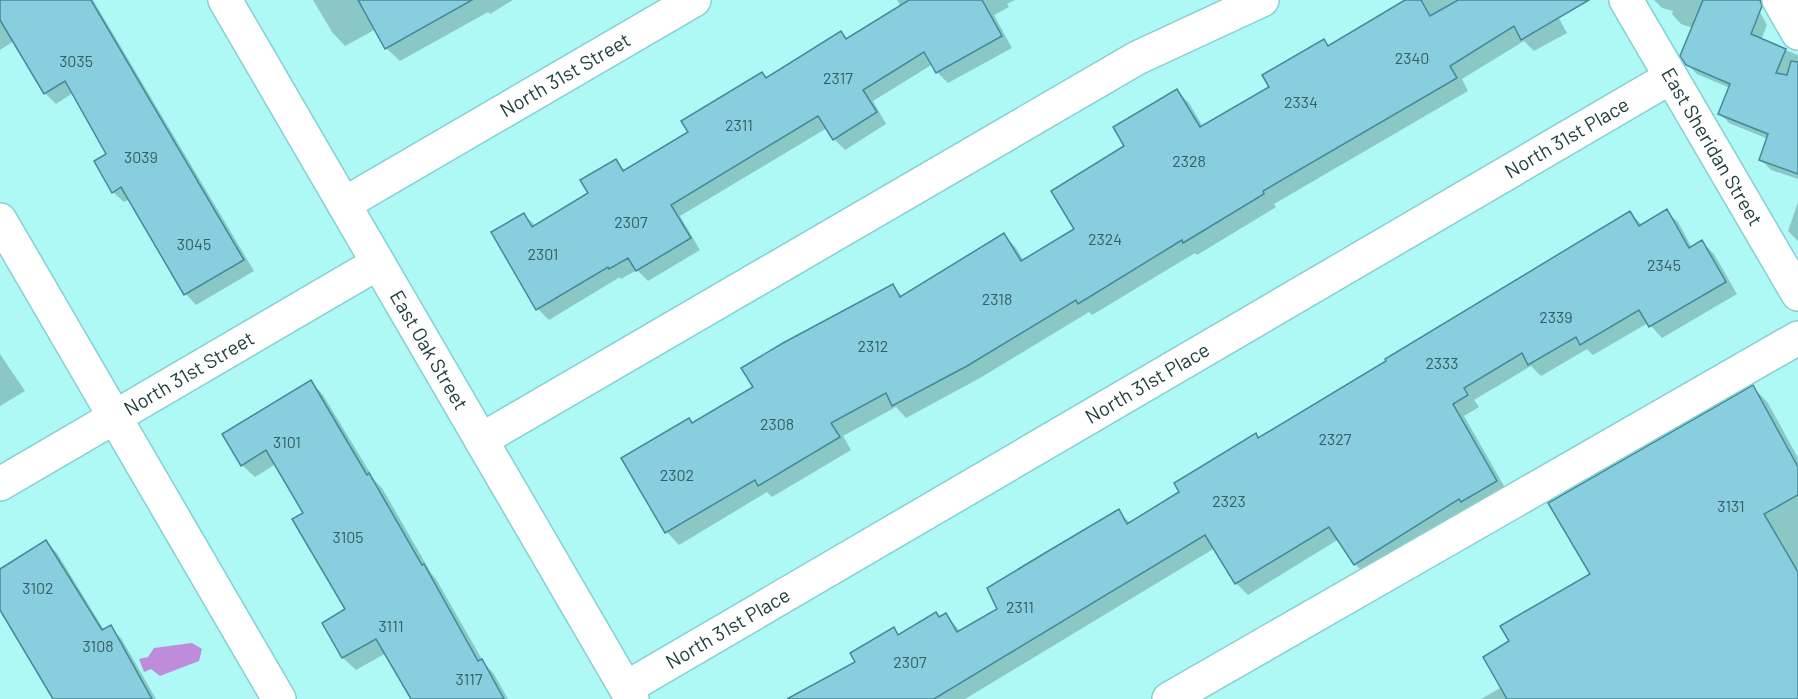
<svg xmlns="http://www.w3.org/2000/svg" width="1798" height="699" font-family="Barlow,sans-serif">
	<rect width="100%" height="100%" fill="#aef9f6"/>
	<polygon fill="#be8cda" points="192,643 202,649 199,661 160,676 151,669 144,672 139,659 148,657 154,648"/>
	<g fill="#0003">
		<polygon points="0,0 93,0 254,271 196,305 186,294 130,199 124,202 113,192 109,154 73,93 56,104 45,93 14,41 0,50"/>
		<polygon points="313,0 513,0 490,14 488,12 400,61 386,48 376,29 345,46 332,32"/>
		<polygon points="897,0 1015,0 1007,4 1009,7 994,15 1012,48 948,83 937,72 933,64 873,101 886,124 845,150 834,139 827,128 680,216 700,250 648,281 637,270 621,279 620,277 549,320 538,309 524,215 536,226 591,193 615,161 626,171 690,133 762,74 767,79 841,33 848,40 901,7"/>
		<polygon points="1408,0 1549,0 1567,33 1534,51 1524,41 1462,79 1468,91 1274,204 1276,207 1197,255 1195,253 1092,315 1089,312 980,378 906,418 896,407 843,436 851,450 772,497 767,492 679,545 667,532 693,425 756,388 893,286 903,297 1004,235 1016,248 1024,261 1076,230 1127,146 1177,91 1189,103 1203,127 1271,88 1323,41 1329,47"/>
		<polygon points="1654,0 1753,0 1767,25 1761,40 1798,55 1798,179 1771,170 1761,160 1768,139 1729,123 1720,113 1730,88 1697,74 1687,64 1693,28 1681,24 1672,14 1673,11 1662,8"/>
		<polygon points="1798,202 1798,241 1788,231"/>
		<polygon points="1666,211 1678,222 1692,248 1702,242 1714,254 1737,294 1662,338 1648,323 1593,355 1587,349 1541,376 1531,366 1474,400 1479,407 1464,416 1508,493 1367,576 1355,564 1339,539 1248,595 1236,583 1215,548 965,699 790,699 857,663 894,629 900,636 936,614 940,618 946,615 960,631 999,610 1118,511 1131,524 1182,492 1255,435 1259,439 1630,213 1642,225"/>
		<polygon points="0,354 25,391 0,406"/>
		<polygon points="311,382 323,395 375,481 382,488 431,573 436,579 484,663 494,674 508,699 412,699 386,653 356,670 343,658 324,623 347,610 305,513 276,464 255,477 242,465"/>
		<polygon points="1753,387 1768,403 1798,458 1798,699 1481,699 1502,687 1511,642 1592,574"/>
		<polygon points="46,542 57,553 104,630 110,627 121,638 156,699 55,699 0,607 0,571"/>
	</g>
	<g fill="#88cede" stroke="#438998" stroke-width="1.5">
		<polygon points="0,0 91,0 244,260 184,295 121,187 112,193 94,161 106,154 65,81 44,94 0,20"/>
		<polygon points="358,0 472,0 385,49"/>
		<polygon points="909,0 982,0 1002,36 936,73 924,52 863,90 877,112 833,140 818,116 671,205 691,238 636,271 628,258 609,269 608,267 536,310 491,232 524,213 532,227 588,193 580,180 616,159 623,171 688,132 681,121 762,72 766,78 841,31 846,39"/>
		<polygon points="1405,0 1421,0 1430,16 1458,0 1589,0 1521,40 1514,26 1450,66 1457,78 1263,191 1264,194 1183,243 1182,240 1078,304 1076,300 967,366 892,406 886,393 831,423 840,437 758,486 755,480 665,533 621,458 689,418 692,423 753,387 741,368 783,343 893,284 900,297 1004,233 1021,261 1074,229 1051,191 1124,146 1113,127 1177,89 1200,127 1269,87 1262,75 1324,39 1328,46"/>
		<polygon points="1703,0 1760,0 1762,6 1751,34 1786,49 1776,73 1787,75 1791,61 1798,62 1798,174 1759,160 1768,134 1718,114 1730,84 1686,65 1680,56"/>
		<polygon points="1667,209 1689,248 1702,240 1726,282 1649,327 1639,310 1580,345 1576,337 1528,365 1522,353 1464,388 1468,395 1453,404 1497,481 1461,502 1459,499 1354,565 1329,527 1235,584 1205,535 934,699 787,699 855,662 850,653 894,627 898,635 936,612 939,617 946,613 957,632 997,609 987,588 1045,553 1119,509 1127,524 1179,492 1174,483 1256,433 1258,438 1386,361 1385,359 1630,211 1639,226"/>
		<polygon points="311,380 367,475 369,473 422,565 424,564 478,661 482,659 504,699 411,699 376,639 342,658 322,623 345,609 292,519 303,513 266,450 241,466 222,434"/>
		<polygon points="1753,385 1798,467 1798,495 1764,514 1798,572 1798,699 1507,699 1483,657 1509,641 1500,626 1590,574 1548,503"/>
		<polygon points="46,540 102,630 111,625 152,699 53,699 0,610 0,569"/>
	</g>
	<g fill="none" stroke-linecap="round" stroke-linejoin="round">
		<g stroke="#86d0ce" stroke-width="36">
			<g id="minor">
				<path id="s1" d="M225 0 632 699"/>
				<path id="s2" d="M1626 0 1798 294"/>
				<polyline points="1779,0 1798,33"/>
				<path id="s3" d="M344 204 694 0"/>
				<polyline points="0,220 279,699"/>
				<polyline points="481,440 1137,58 1262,0"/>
				<path id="s4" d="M0 484 378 263"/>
				<path id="s5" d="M626 688 1671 77"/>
				<polyline points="1169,699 1798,338"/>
			</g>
		</g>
		<use href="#minor" stroke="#fff" stroke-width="33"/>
	</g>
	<g text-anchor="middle" stroke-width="5" stroke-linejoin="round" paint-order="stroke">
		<g font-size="16" fill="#365f62">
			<text x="1412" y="64">2340</text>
			<text x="76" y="67">3035</text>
			<text x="838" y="84">2317</text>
			<text x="1301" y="108">2334</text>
			<text x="739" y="131">2311</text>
			<text x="141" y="163">3039</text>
			<text x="1189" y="167">2328</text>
			<text x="631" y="228">2307</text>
			<text x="1105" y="245">2324</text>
			<text x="194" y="250">3045</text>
			<text x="543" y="260">2301</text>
			<text x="1664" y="271">2345</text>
			<text x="997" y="305">2318</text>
			<text x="1556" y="323">2339</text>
			<text x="873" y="352">2312</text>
			<text x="1442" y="369">2333</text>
			<text x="777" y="430">2308</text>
			<text x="1335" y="445">2327</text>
			<text x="287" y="448">3101</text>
			<text x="677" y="481">2302</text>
			<text x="1229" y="507">2323</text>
			<text x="1731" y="512">3131</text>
			<text x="348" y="543">3105</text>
			<text x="38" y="594">3102</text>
			<text x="1020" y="613">2311</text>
			<text x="391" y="632">3111</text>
			<text x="98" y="652">3108</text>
			<text x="910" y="668">2307</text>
			<text x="469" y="685">3117</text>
		</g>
		<g font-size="20" fill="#1b3a39" stroke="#fff">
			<text dy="7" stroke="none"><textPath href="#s3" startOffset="256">North 31st Street</textPath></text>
			<text dy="7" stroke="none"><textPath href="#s5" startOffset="1090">North 31st Place</textPath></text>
			<text dy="7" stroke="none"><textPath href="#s2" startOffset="170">East Sheridan Street</textPath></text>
			<text dy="7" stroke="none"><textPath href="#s1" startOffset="405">East Oak Street</textPath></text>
			<text dy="7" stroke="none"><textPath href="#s4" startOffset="219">North 31st Street</textPath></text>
			<text dy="7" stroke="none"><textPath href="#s5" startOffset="604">North 31st Place</textPath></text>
			<text dy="7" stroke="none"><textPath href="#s5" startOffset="118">North 31st Place</textPath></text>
		</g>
	</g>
</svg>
